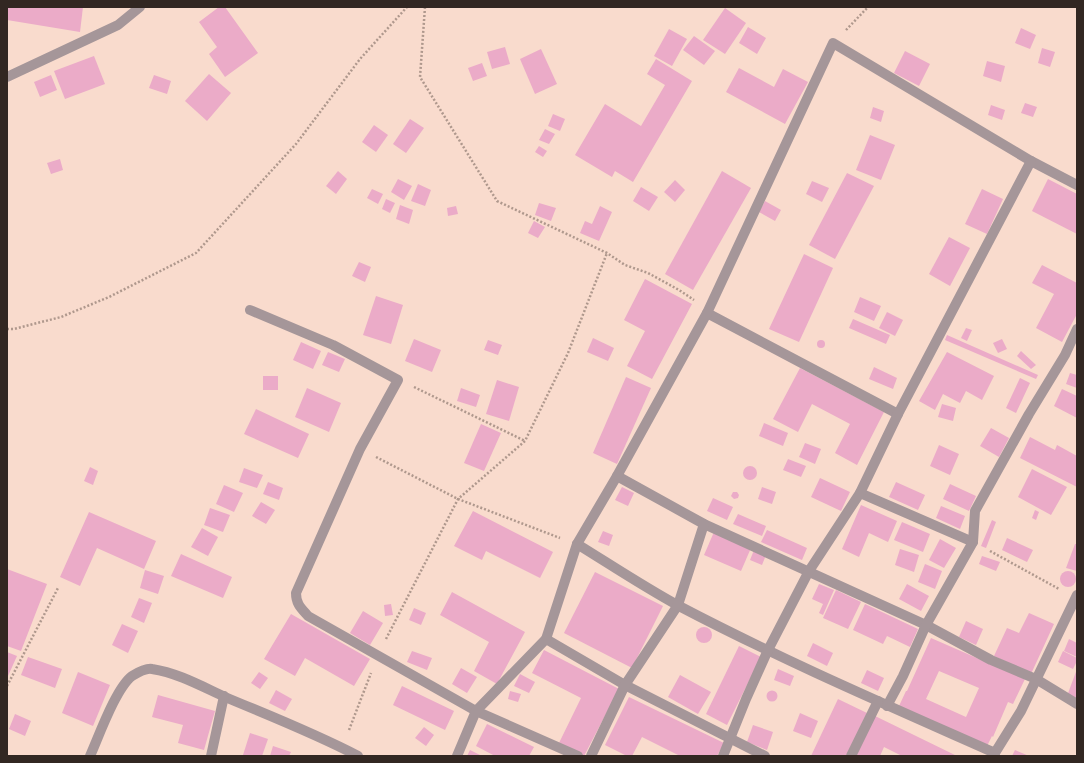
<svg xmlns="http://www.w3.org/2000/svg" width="1084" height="763" font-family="Arial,sans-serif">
	<rect width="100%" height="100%" fill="#f9dbcd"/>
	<g fill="#ebabc8" fill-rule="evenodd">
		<polygon points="7,7 83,7 80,32 7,20"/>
		<polygon points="219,7 225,7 258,53 225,77 209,54 217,47 199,22"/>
		<polygon points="725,8 746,23 725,54 703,40"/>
		<polygon points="748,27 766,38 757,54 739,43"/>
		<polygon points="1021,28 1036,35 1030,49 1015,43"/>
		<polygon points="669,29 687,39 672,66 654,56"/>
		<polygon points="694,36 715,51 704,65 683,50"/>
		<polygon points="505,47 510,64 492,69 487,52"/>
		<polygon points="1042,48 1055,52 1050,67 1038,63"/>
		<polygon points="541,49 557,84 535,94 520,59"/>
		<polygon points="905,51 930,64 919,86 894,73"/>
		<polygon points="94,56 105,84 65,99 54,71"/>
		<polygon points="656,59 692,81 633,182 615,171 612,177 575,155 605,104 641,126 665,85 647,74"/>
		<polygon points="987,61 1005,66 1001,82 983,76"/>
		<polygon points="482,63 487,76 473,81 468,68"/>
		<polygon points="739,68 774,87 783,69 808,82 785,124 726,92"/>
		<polygon points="209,74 231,93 207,121 185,101"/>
		<polygon points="51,75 57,90 40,97 34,82"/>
		<polygon points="154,75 171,81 167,94 149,88"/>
		<polygon points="1025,103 1037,107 1033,117 1021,113"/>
		<polygon points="991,105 1005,110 1002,120 988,115"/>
		<polygon points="873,107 884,111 881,122 870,118"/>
		<polygon points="553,114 565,119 560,131 548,126"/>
		<polygon points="410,119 424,128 406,153 393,144"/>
		<polygon points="374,125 388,135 376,152 362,142"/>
		<polygon points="545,129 555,134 549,144 539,140"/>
		<polygon points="870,135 895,145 881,180 856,170"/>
		<polygon points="539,146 547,151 543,157 535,152"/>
		<polygon points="60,159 63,170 51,174 47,163"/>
		<polygon points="338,171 347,179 336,194 326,186"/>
		<polygon points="722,171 751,188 693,290 665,274"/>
		<polygon points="847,173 874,186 835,259 809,245"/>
		<polygon points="398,179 412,186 404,200 391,192"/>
		<polygon points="1048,179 1077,194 1077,234 1032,211"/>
		<polygon points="675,180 685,190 675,202 664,192"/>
		<polygon points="812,181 829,188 822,202 806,194"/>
		<polygon points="418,184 431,190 425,206 411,201"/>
		<polygon points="641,187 658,197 649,211 633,201"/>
		<polygon points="372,189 383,194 378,204 367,198"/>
		<polygon points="982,189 1003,199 987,234 965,224"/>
		<polygon points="386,199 395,203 390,213 382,209"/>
		<polygon points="765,201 781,210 775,221 759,212"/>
		<polygon points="539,203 556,208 551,221 535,215"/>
		<polygon points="400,205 413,210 409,224 396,219"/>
		<polygon points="456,206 458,214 448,216 447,208"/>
		<polygon points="600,206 612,212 599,241 580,233 585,221 592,224"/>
		<polygon points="534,221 545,227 538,238 528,233"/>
		<polygon points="949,237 970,248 950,286 929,274"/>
		<polygon points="804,254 833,268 799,342 769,329"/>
		<polygon points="359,262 371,267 365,282 352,276"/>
		<polygon points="1042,265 1077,283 1077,314 1062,342 1036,328 1054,294 1032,283"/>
		<polygon points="645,279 692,304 652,379 627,366 645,331 624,320"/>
		<polygon points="376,296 403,305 391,344 363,335"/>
		<polygon points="860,297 881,306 874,321 854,312"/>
		<polygon points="887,312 903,320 895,336 879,328"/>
		<polygon points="853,319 890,335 886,344 849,328"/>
		<polygon points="966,328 972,330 967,341 961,338"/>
		<polygon points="947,335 1038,375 1036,379 945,340"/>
		<polygon points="593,338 614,348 608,361 587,352"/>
		<polygon points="414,339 441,350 432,372 405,361"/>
		<polygon points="1002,339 1007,349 998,353 993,343"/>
		<polygon points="488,340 502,345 498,355 484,350"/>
		<circle cx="821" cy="344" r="4"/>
		<polygon points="301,342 321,351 313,369 293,360"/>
		<polygon points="1021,351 1036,365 1031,369 1017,356"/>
		<polygon points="328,352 345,359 339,372 322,365"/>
		<polygon points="947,352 994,376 982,400 966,391 960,403 943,394 935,410 919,401"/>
		<polygon points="874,367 897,378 893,389 869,379"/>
		<polygon points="800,368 884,412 857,465 835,453 850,424 812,404 798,432 773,419"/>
		<polygon points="1070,373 1077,375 1077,388 1066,384"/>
		<rect x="263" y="376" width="15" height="14"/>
		<polygon points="626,377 651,388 617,464 593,453"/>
		<polygon points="1020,378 1030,383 1016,413 1006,408"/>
		<polygon points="497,380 519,387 509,421 486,414"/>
		<polygon points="307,388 341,403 329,432 295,417"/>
		<polygon points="461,388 480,395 476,407 457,401"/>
		<polygon points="1062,389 1077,396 1077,418 1054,406"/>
		<polygon points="942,404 956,408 953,421 938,417"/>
		<polygon points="256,409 309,434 298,458 244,434"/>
		<polygon points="764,423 788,433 783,446 759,436"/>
		<polygon points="481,424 501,433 484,471 464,463"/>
		<polygon points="991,428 1009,438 999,457 980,446"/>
		<polygon points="1030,437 1055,450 1057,445 1077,456 1077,487 1020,458"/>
		<polygon points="805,443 821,449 815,464 799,457"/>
		<polygon points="939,445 959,454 950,475 930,466"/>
		<polygon points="788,459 806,466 801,477 783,470"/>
		<circle cx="750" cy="473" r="7"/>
		<polygon points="90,467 98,471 93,485 84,481"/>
		<polygon points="244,468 263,475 257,488 239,482"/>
		<polygon points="1032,469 1067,487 1051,515 1018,497"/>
		<polygon points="820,478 850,492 841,511 811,497"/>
		<polygon points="268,482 283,488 279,500 263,494"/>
		<polygon points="896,482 925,495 918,510 889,497"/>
		<polygon points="950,484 976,496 969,511 943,499"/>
		<polygon points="224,485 243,493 234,512 216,504"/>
		<polygon points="622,487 634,493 628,506 615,500"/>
		<polygon points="762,487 776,492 772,504 758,499"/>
		<polygon points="733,492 737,492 739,495 738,498 734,499 731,496"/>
		<polygon points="713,498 733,507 727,520 707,511"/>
		<polygon points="261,502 275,510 266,524 252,516"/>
		<polygon points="861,505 897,521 888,542 869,533 859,557 842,549"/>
		<polygon points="941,506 965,516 960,529 936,518"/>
		<polygon points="210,508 230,515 223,532 204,525"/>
		<polygon points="1035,510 1039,512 1036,520 1032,518"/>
		<polygon points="473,511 553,552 540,578 486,551 482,560 454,546"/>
		<polygon points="89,512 156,541 144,569 97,548 80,586 60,577"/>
		<polygon points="738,514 766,526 762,536 733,524"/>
		<polygon points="992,520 996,522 986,548 981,546"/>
		<polygon points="902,522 930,534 923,552 894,540"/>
		<polygon points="202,528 218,537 208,556 191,547"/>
		<polygon points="767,530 807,548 802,560 761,542"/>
		<polygon points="603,531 613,535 609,546 598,542"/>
		<polygon points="714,532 751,548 741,571 704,555"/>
		<polygon points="1007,538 1033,550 1027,562 1002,550"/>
		<polygon points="940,539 956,548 944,568 929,560"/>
		<polygon points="1075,544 1077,544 1077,571 1066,568"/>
		<polygon points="900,549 919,555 914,572 895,565"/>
		<polygon points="754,550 766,555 762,565 750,560"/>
		<polygon points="181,554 232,577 223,598 171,576"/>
		<polygon points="982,556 1000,562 996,571 979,564"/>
		<polygon points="925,564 942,571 935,589 918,582"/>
		<polygon points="7,569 47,584 21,651 7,646 7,600 8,597 7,596"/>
		<polygon points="145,570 164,576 158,594 140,588"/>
		<circle cx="1068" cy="579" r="8"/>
		<polygon points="595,572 663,606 632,668 564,633"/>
		<polygon points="819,584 834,590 823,615 819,613 823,604 812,599"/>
		<polygon points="907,584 929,596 921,611 899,599"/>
		<polygon points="836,590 861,602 848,629 823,618"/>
		<polygon points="452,592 525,632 497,684 474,671 489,642 440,615"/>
		<polygon points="139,598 152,603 144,623 131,617"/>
		<polygon points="391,604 393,615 385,616 384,605"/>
		<polygon points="865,604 918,629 910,647 887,636 883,644 853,630"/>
		<polygon points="414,608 426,613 421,625 409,620"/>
		<polygon points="363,611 383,623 370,645 350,633"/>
		<polygon points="1029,613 1054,624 1031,674 994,656 1007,628 1019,633"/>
		<polygon points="291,614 370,659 354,686 305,658 295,676 264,659"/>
		<polygon points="966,621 983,629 976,645 959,637"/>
		<polygon points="122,624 138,631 128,653 112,645"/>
		<circle cx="704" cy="635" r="8"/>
		<path d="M931 638 1025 679 1013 704 1008 702 993 737 992 736 987 746 899 706 906 691H907ZM939 671 979 688 966 717 926 699Z"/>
		<polygon points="1069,639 1077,643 1077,657 1064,651"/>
		<polygon points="813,643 833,653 827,666 807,656"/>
		<polygon points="739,646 761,657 727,725 706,714"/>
		<polygon points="544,650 619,689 584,756 559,743 581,698 532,673"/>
		<polygon points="412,651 432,658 427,670 407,662"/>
		<polygon points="1063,651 1077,658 1077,661 1073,669 1058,662"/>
		<polygon points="7,652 17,656 8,676 7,675"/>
		<polygon points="28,657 62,669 55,688 21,675"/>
		<polygon points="461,668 477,677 467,693 452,684"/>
		<polygon points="778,669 794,676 790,686 774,680"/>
		<polygon points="1077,669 1077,700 1067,696"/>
		<polygon points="867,670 884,678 878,691 861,683"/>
		<polygon points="78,672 110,685 93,726 62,713"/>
		<polygon points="259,672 268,678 260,689 251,683"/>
		<polygon points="520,674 535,682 529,693 514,686"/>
		<polygon points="680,675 711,692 698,714 668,697"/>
		<polygon points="402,686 454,711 445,730 393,705"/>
		<polygon points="276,690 292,699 285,711 269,703"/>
		<circle cx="772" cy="696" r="5.5"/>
		<polygon points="510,691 521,694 518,702 508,699"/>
		<polygon points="158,695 215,711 204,750 178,743 183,725 152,717"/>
		<polygon points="629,697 724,743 717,756 680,756 642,737 632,756 627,756 605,745"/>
		<polygon points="838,699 867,713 846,756 811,756"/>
		<polygon points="800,713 818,721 811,738 793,731"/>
		<polygon points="15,714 31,721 25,736 9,729"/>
		<polygon points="873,715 957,756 902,756 884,747 880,756 854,756"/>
		<polygon points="487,724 534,747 529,756 495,756 476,746"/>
		<polygon points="753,725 773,732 767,750 747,742"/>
		<polygon points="424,727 434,735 426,746 415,738"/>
		<polygon points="250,733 268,739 262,756 243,755"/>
		<polygon points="273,746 291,752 289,756 270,756"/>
		<polygon points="470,750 482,756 467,756"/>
		<polygon points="1015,750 1029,756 1012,756"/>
	</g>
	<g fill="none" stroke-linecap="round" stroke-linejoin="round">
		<g stroke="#af988d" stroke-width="2.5" stroke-dasharray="2 2" stroke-linecap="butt">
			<polyline points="425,7 420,77 497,201 607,253 625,265 648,273 679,290 694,300"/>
			<polyline points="846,30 868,7"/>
			<polyline points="7,329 14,329 61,317 109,297 196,253 296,144 360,59 407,7"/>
			<polyline points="414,387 525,441"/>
			<polyline points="376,457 458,499 560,538"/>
			<polyline points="990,551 1059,589"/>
			<polyline points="386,639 458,499 525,441 568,353 607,253"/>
			<polyline points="7,686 58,588"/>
			<polyline points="349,730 371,673"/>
		</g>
		<g stroke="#a59699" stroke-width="10">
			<polyline points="7,77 118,25 140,7"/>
			<path d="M250 310 333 345 398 380 360 449 296 593C296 604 301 608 308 616L476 711 578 756"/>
			<polyline points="707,313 898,414"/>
			<polyline points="617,476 704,524 926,625 991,660 1036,679 1077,704"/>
			<polyline points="860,493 973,542"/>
			<path d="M577 544C611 565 644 587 679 606 782 660 889 706 995 753"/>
			<polyline points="546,639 625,685 765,756"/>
			<polyline points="887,706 903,676 926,625 973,542 975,511 1029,414 1065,355 1077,329"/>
			<path d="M90 756C99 736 116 688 132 676 137 673 147 668 152 669 178 673 201 686 225 697 270 716 314 733 358 756"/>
			<polyline points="211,756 224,696"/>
			<polyline points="457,756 476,711 546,639 577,544 617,476 707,313 833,43 1031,161 1077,185"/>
			<polyline points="591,756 625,685 678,605 704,524"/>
			<polyline points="723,756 746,699 768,650 809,571 860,493 898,414 1031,161"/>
			<polyline points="851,756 878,701"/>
			<polyline points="993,756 1021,711 1077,595"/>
		</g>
	</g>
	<rect width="1084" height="763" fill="none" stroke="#322722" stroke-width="16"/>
</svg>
